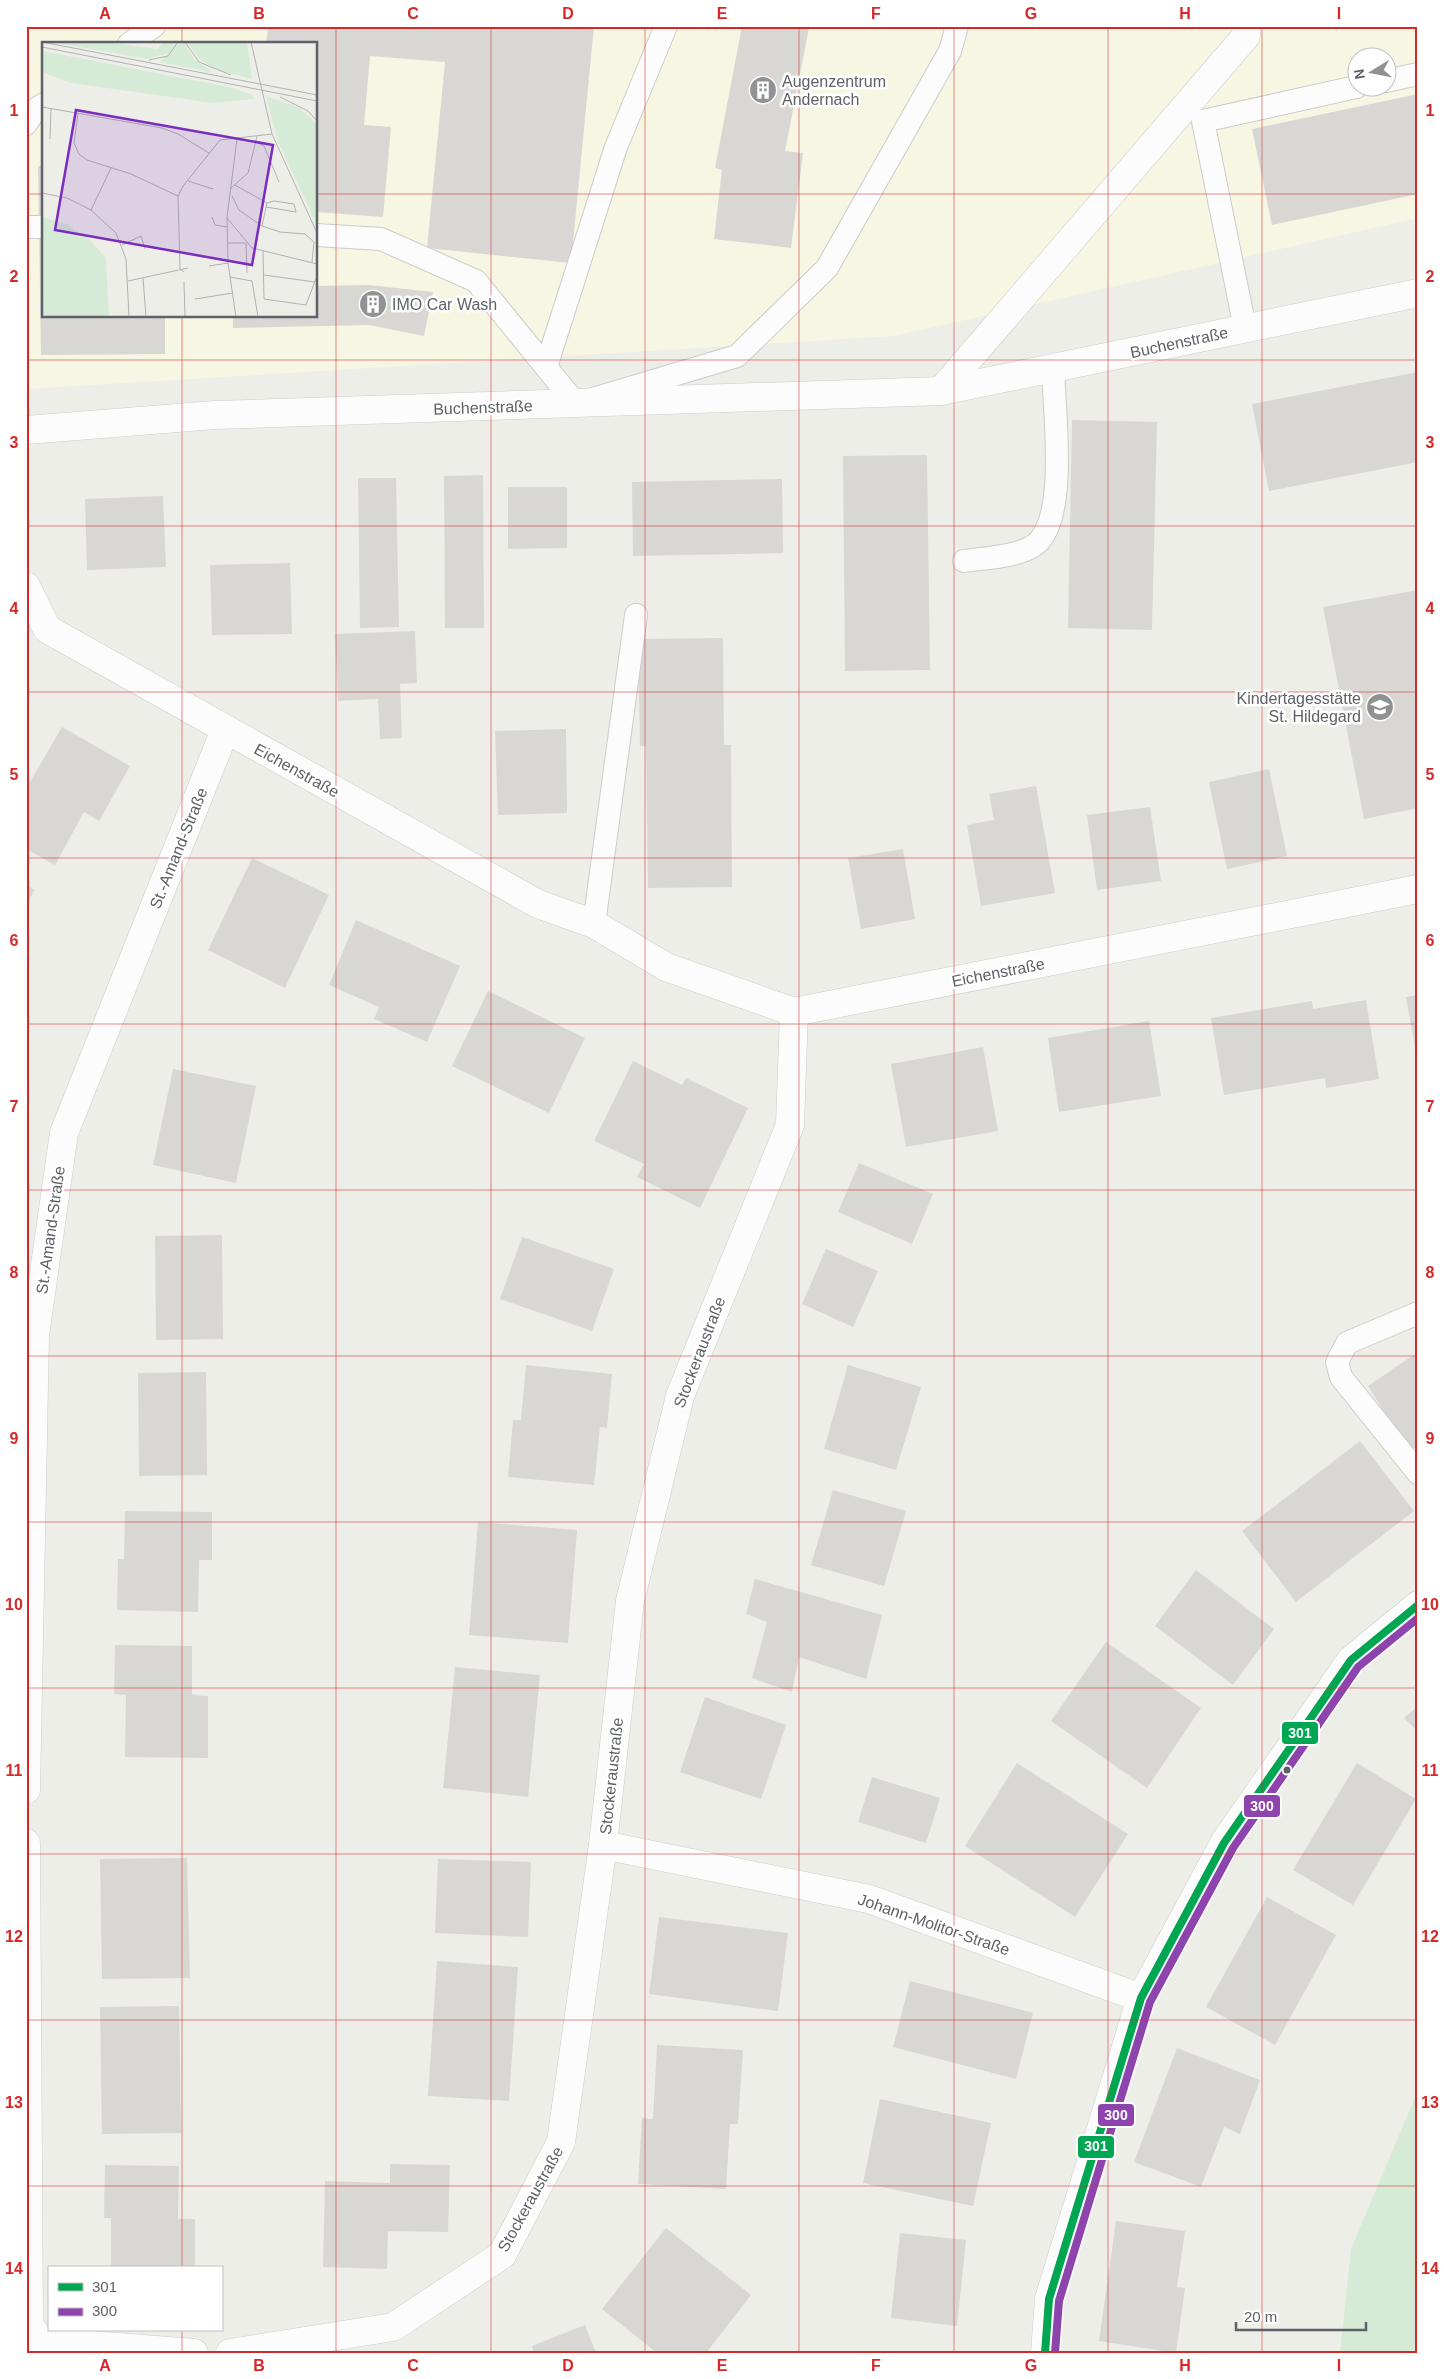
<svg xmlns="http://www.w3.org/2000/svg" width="1444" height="2379" font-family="Arial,sans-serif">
	<rect width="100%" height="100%" fill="#eeeee9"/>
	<path fill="#f7f6e2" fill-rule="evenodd" d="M26 26H1418V218L894 336 26 389ZM44 44H316V316H44ZM1356 58H1386V88H1356Z"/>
	<polygon fill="#d6ebd6" points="1418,2090 1418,2353 1340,2353 1351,2249"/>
	<g fill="#d8d7d4">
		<polygon points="268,26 594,26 571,263 427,248 445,62 370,56 364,125 391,127 383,217 316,212 316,44 266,44"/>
		<polygon points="742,26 809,28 785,151 803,153 791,248 714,239 722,170 715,168"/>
		<polygon points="1418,94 1418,194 1272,225 1252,129"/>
		<polygon points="38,166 44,166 44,316 165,316 165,354 41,355"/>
		<polygon points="369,285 433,292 424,336 369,325 233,328 233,316 316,316 316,286"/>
		<polygon points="1418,372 1418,462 1269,491 1252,404"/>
		<polygon points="1072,420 1157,422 1152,630 1068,628"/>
		<polygon points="927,455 930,670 845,671 843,456"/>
		<polygon points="483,475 484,628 445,628 444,476"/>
		<polygon points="358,478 396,478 399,627 360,628"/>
		<polygon points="782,479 783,553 633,556 632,482"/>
		<polygon points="508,487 567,487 567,548 508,549"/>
		<polygon points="163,496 166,567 87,570 85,499"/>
		<polygon points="290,563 292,634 212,635 210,565"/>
		<polygon points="1418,590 1418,808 1364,819 1323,607"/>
		<polygon points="415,631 417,683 400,684 402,738 380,739 378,699 338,701 335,634"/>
		<polygon points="723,638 724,745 731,745 732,887 648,888 646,746 640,746 638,639"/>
		<polygon points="62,727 130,766 99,821 84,812 55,865 26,849 26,780 30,782"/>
		<polygon points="566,729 567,813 498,815 495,731"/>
		<polygon points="1269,769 1287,856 1227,869 1209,782"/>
		<polygon points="1036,786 1055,893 981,906 967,825 994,820 989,794"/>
		<polygon points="1150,807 1161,881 1097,890 1087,815"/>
		<polygon points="903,849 915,919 861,929 848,858"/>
		<polygon points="252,858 329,895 285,988 208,950"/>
		<polygon points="26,885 35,890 26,904"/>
		<polygon points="356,920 460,966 427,1042 374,1019 379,1007 329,985"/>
		<polygon points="488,991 585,1038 549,1113 452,1066"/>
		<polygon points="1418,995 1418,1059 1417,1059 1406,997"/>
		<polygon points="1366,1000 1379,1079 1326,1088 1325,1078 1224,1095 1211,1018 1312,1001 1313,1009"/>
		<polygon points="1149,1021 1161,1096 1059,1112 1048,1038"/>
		<polygon points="983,1047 998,1131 906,1147 891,1064"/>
		<polygon points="633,1061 682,1085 686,1078 748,1108 700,1208 637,1177 644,1164 594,1141"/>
		<polygon points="173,1069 256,1086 236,1183 153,1165"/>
		<polygon points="859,1163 933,1194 912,1244 838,1212"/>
		<polygon points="222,1235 223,1339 156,1340 155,1236"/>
		<polygon points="522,1237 614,1269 592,1331 500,1299"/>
		<polygon points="826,1249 878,1271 853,1327 802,1304"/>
		<polygon points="1418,1352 1418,1446 1409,1452 1368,1386"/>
		<polygon points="526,1365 612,1374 607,1428 600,1427 594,1485 508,1477 513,1420 521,1420"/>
		<polygon points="848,1365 921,1387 896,1470 824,1449"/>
		<polygon points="206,1372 207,1475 139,1476 138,1373"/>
		<polygon points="1360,1441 1414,1511 1296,1602 1242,1531"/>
		<polygon points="833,1490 906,1511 884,1586 811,1565"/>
		<polygon points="125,1511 212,1512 212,1560 199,1560 198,1612 117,1610 118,1559 124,1559"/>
		<polygon points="478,1522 577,1530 568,1643 469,1635"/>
		<polygon points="1196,1570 1274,1629 1233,1685 1155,1626"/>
		<polygon points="755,1579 882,1615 866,1679 799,1657 792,1692 752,1678 767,1622 746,1614"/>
		<polygon points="1106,1642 1201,1708 1147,1788 1051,1721"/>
		<polygon points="115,1645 192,1646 192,1695 208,1696 208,1758 125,1757 126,1695 114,1694"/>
		<polygon points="455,1667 540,1675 528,1797 443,1788"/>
		<polygon points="705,1697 786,1725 761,1799 680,1772"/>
		<polygon points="1418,1706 1418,1732 1404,1718"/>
		<polygon points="1017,1763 1128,1834 1075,1917 965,1846"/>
		<polygon points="1357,1763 1416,1799 1353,1905 1293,1870"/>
		<polygon points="872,1777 940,1798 926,1843 858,1822"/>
		<polygon points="187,1858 190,1978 102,1979 100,1859"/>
		<polygon points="438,1859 531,1862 528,1937 435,1933"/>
		<polygon points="1267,1897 1336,1935 1275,2045 1206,2007"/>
		<polygon points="659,1917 788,1933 778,2011 649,1994"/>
		<polygon points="437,1961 518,1967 509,2101 428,2096"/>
		<polygon points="910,1981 1033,2013 1016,2079 893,2047"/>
		<polygon points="179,2006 181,2133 102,2134 100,2007"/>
		<polygon points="657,2045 743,2050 738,2124 730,2124 726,2189 638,2184 642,2118 653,2119"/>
		<polygon points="1177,2048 1260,2080 1240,2134 1224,2127 1201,2187 1134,2162"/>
		<polygon points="880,2099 991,2123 973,2206 863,2183"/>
		<polygon points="390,2164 450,2165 448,2232 388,2231 387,2269 323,2267 325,2181 390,2183"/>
		<polygon points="105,2165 179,2166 178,2219 195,2219 195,2268 111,2268 111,2218 104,2218"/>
		<polygon points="1116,2221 1185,2231 1177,2287 1185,2288 1176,2353 1099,2341"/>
		<polygon points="666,2228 751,2295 706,2353 657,2353 602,2309"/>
		<polygon points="900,2233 966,2240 957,2326 891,2318"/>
		<polygon points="585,2325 596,2353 534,2353 532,2346"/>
	</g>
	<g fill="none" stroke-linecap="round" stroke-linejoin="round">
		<g stroke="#cbcccb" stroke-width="24">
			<g id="lane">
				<polyline points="129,44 154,26"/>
				<polyline points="1386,81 1418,74"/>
				<polyline points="26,124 35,110 44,104"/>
				<polyline points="26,227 44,227"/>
				<polyline points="316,235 381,239 476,281 576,404 737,356 827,268 950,51 957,26"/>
				<polyline points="1245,328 1203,121 1356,87"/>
				<polyline points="546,367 616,147 666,26"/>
				<path d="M964 561C984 558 1026 557 1040 540 1067 508 1054 410 1053 368"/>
				<polyline points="594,924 636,615"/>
				<polyline points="1418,1313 1347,1343 1337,1362 1341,1377 1418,1473"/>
			</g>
		</g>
		<g stroke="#cbcccb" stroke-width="29">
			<g id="street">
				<polyline points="941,391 1246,36 1247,26"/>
				<polyline points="26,430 215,415 941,391 1418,293"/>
				<polyline points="26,586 47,629 538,904 594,924 666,967 794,1012 1418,889"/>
				<polyline points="26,1790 35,1335 64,1133 225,730"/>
				<polyline points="26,1843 29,2324 40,2341 39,2353"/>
				<polyline points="603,1845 869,1899 1141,1998"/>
				<polyline points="40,2341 194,2353"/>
				<polyline points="230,2353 393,2327 502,2255 561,2142 603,1845 630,1601 680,1396 790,1125 794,1012"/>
				<polyline points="1045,2353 1049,2299 1141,1998 1224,1843 1351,1660 1418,1605"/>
			</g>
		</g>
		<use href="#lane" stroke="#fcfcfc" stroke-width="22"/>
		<use href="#street" stroke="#fcfcfc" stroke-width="28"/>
		<g stroke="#fff" stroke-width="11">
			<polyline id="bus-1" points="1045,2353 1049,2299 1141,1998 1224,1843 1351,1660 1418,1605"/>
		</g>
		<g stroke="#fff" stroke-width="11">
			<polyline id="bus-2" points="1055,2353 1059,2301 1150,2002 1233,1848 1358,1667 1418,1618"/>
		</g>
		<use href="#bus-1" stroke="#00a651" stroke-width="8"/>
		<use href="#bus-2" stroke="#8e44ad" stroke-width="8"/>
	</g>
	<path fill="none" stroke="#d62828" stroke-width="1" stroke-opacity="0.55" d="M182 26V44M336 26V2353M491 26V2353M645 26V2353M799 26V2353M954 26V2353M1108 26V2353M1262 26V2353M26 194H44M316 194H1418M182 316V2268M26 360H1418M26 526H1418M26 692H1418M26 858H1418M26 1024H1418M26 1190H1418M26 1356H1418M26 1522H1418M26 1688H1418M26 1854H1418M26 2020H1418M26 2186H1418M182 2330V2353"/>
	<defs>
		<g id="building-disc" transform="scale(1.4375)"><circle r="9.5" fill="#909294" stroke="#fff"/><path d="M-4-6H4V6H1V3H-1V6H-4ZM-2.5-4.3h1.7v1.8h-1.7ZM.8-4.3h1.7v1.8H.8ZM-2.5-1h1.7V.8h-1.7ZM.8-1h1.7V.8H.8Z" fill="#fff"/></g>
		<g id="school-disc" transform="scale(1.4375)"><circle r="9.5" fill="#909294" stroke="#fff"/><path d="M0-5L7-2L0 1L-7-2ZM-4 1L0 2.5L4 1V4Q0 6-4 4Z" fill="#fff"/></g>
	</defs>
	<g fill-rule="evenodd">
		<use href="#building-disc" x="763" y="90"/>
		<use href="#building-disc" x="373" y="304"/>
		<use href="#school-disc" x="1380" y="707"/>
	</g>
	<circle fill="#5e6167" stroke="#fff" stroke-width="2" cx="1287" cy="1770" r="4.5"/>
	<g text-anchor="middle" stroke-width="5" stroke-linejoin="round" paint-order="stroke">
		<g font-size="16" fill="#5e6167" stroke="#fff" text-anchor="start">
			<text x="782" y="87">Augenzentrum<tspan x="782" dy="18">Andernach</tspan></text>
			<text x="392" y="310">IMO Car Wash</text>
			<text x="1361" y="704" text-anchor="end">Kindertagesstätte<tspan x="1361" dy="18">St. Hildegard</tspan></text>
		</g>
		<g font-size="16" fill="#5e6167" stroke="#fff">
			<text transform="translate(1179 342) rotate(-12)" y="6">Buchenstraße</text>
			<text transform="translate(483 407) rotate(-2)" y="6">Buchenstraße</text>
			<text transform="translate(297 770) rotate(29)" y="6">Eichenstraße</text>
			<text transform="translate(178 848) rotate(-68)" y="6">St.-Amand-Straße</text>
			<text transform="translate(998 972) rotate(-11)" y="6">Eichenstraße</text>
			<text transform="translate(50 1230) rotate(-82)" y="6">St.-Amand-Straße</text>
			<text transform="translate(699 1352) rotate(-69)" y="6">Stockeraustraße</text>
			<text transform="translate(611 1776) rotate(-84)" y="6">Stockeraustraße</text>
			<text transform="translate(934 1924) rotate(19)" y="6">Johann-Molitor-Straße</text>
			<text transform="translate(530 2199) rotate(-61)" y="6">Stockeraustraße</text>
		</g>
	</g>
	<g transform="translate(42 42)">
		<rect width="275" height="275" fill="#eeeee9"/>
		<path d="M9 0H64L115 7 123 0H135L128 11 105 17ZM138 0H142L153 18 173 31 118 20ZM145 0H205L210 37 179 29 158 18ZM0 9 187 45 210 53 212 57 171 61 29 41 0 30ZM224 54 258 66 275 82V183L236 100ZM0 175 25 182 46 196 64 216 67 275H0Z" fill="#d6ebd6"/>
		<path fill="none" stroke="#b0b2b1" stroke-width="1" d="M0 0 275 53M143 0 157 20 189 33M209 0 230 92 275 191M0 5 275 59M107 18 126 14 136 0M238 55 266 69 275 79M0 65 120 86 136 92 167 111M36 72 32 101 37 112 45 118 89 132 136 154M8 97 9 66M214 100 222 104 237 140M146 139 171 147M189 146 206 131 215 94M0 151 25 156 49 168 74 191 84 217 87 275M190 154 197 168 220 184 225 161 193 143M224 165 254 170 252 162 232 159 225 161M49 168 69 126M170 175 173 183 185 185M185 176 210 206 275 222M220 184 238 190 263 192 272 200 270 220M186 201H204L205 231M80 203 99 194 103 207M221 209 222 257 264 263 275 234M167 224 186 221M142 230 138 227 136 154 141 144 178 98 230 92M222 233 273 240M188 235 210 239 216 275M101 236 104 275M86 239 146 226M142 240 143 275M153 257 191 251M194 275 186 221 185 175 195 97"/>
		<path fill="#7b2cbf" fill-opacity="0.15" stroke="#7b2cbf" stroke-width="2.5" d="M34 68 231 103 210 223 13 188Z"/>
		<rect width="275" height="275" fill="none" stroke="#5e6167" stroke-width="2.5"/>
	</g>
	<g stroke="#fff" stroke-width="2">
		<rect x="1281" y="1721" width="38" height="24" rx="5" fill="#00a651"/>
		<rect x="1243" y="1794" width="38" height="24" rx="5" fill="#8e44ad"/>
		<rect x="1097" y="2103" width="38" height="24" rx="5" fill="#8e44ad"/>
		<rect x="1077" y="2135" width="38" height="24" rx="5" fill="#00a651"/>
	</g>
	<g font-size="14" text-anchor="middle" font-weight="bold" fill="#fff">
		<text x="1300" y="1738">301</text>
		<text x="1262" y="1811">300</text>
		<text x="1116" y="2120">300</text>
		<text x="1096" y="2151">301</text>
	</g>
	<rect width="1444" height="2379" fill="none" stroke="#ffffff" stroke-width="55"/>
	<rect x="48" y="2266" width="175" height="65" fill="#ffffff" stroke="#bfc0c2"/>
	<rect x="58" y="2283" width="25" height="8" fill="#00a651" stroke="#bfc0c2"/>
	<text x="92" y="2292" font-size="15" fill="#5e6167">301</text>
	<rect x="58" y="2308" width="25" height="8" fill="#8e44ad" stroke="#bfc0c2"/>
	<text x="92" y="2316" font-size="15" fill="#5e6167">300</text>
	<g transform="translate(1372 72) rotate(260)"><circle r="24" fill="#ffffff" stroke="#bfc0c2"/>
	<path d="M0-4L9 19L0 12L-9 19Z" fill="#909294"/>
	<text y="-8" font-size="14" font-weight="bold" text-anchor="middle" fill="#5e6167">N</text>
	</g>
	<path d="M1236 2322v8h130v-8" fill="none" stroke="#5e6167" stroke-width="2.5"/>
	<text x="1244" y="2322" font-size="15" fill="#5e6167" stroke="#ffffff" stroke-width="4" paint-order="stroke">20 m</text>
	<rect x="28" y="28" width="1388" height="2324" fill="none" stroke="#d62828" stroke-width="2"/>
	<g font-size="16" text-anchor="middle" font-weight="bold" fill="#d62828">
		<text x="105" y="19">A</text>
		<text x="259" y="19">B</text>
		<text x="413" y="19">C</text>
		<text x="568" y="19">D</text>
		<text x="722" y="19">E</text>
		<text x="876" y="19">F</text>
		<text x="1031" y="19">G</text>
		<text x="1185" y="19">H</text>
		<text x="1339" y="19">I</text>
		<text x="14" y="116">1</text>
		<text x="1430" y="116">1</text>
		<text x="14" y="282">2</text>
		<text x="1430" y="282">2</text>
		<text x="14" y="448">3</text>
		<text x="1430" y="448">3</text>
		<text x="14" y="614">4</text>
		<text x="1430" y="614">4</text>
		<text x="14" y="780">5</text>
		<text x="1430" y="780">5</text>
		<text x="14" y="946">6</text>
		<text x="1430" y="946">6</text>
		<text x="14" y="1112">7</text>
		<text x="1430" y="1112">7</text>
		<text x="14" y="1278">8</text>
		<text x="1430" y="1278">8</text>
		<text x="14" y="1444">9</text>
		<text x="1430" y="1444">9</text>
		<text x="14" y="1610">10</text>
		<text x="1430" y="1610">10</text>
		<text x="14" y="1776">11</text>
		<text x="1430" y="1776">11</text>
		<text x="14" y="1942">12</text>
		<text x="1430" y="1942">12</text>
		<text x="14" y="2108">13</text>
		<text x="1430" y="2108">13</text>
		<text x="14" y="2274">14</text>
		<text x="1430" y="2274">14</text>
		<text x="105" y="2371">A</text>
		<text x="259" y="2371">B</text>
		<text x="413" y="2371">C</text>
		<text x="568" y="2371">D</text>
		<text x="722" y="2371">E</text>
		<text x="876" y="2371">F</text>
		<text x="1031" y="2371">G</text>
		<text x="1185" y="2371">H</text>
		<text x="1339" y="2371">I</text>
	</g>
</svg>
